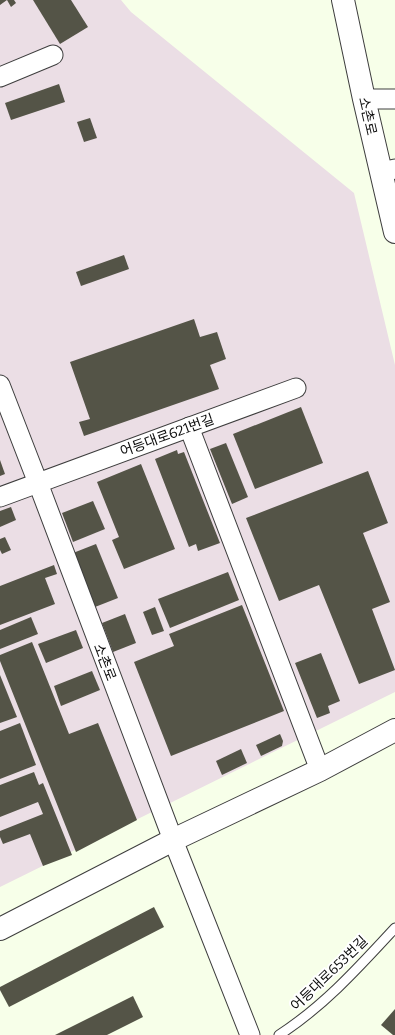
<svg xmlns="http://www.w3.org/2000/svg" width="395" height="1035" font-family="Bitter,'Noto Sans KR',serif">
	<rect width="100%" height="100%" fill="#f7ffe9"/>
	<polygon fill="#ebdee5" points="0,0 121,0 131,12 354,193 395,365 395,692 0,887"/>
	<g fill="#545447">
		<polygon points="0,0 14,0 16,3 11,7 7,0 0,5"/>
		<polygon points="33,0 71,0 88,27 60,44"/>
		<polygon points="59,84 65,102 11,120 5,103"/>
		<polygon points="90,118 97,138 84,142 77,122"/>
		<polygon points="124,255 129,269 81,286 76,272"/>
		<polygon points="194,319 200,337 217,332 226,359 210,365 219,389 84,436 79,422 90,419 70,362"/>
		<polygon points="301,407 323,463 255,489 233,434"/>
		<polygon points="226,443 248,497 232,504 210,449"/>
		<polygon points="177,450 178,454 184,452 220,543 198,551 196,544 189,547 155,459"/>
		<polygon points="0,460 5,474 0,476"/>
		<polygon points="141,464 175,549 124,569 112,540 119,537 97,482"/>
		<polygon points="368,471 388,523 363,533 390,602 372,609 395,670 359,684 319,585 279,601 246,518"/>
		<polygon points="93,501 105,529 73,542 62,513"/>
		<polygon points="11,507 16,520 0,527 0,511"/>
		<polygon points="5,537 11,550 2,554 0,550 0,539"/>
		<polygon points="96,544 118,598 95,607 73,553"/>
		<polygon points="54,565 57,574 45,578 55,604 0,625 0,586"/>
		<polygon points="228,572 239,600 170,628 158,599"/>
		<polygon points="242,605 284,711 171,756 134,662 174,646 169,634"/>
		<polygon points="155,607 164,631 152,635 143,612"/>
		<polygon points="125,614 136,643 113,652 102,623"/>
		<polygon points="31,617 38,634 0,649 0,630"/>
		<polygon points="76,630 83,648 46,663 38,644"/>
		<polygon points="32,642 69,734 98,723 137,820 76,852 0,661 0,655"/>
		<polygon points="321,653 340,701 328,706 330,713 317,718 295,663"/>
		<polygon points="92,671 100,690 61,706 54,686"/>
		<polygon points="0,675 17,717 0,723"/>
		<polygon points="20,723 36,765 0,779 0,731"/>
		<polygon points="280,734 283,741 282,746 261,756 256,745"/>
		<polygon points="241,749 247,763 222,775 216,761"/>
		<polygon points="34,772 39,785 43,783 72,855 43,866 30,834 3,844 0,837 0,831 43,814 38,802 0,817 0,785"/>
		<polygon points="154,907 164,927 9,1007 0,990 0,987"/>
		<polygon points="133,996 143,1017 107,1035 55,1035"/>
		<polygon points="395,1009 395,1035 393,1035 381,1025"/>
	</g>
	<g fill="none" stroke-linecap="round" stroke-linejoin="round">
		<g stroke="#3e3e3e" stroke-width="11">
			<path id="service" d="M279 1035C324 1006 359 967 395 928"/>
		</g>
		<g stroke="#3e3e3e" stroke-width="21">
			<g id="minor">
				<polyline points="0,77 53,55"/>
				<polyline points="364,99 395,99"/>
				<polyline points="381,172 395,169"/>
				<polyline points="0,385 38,483 173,840 250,1035"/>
				<polyline points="189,427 320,770"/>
				<polyline points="0,497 296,388"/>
			</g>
		</g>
		<g stroke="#3e3e3e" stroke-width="24">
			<g id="tertiary">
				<polyline points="343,0 364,99 395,232"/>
				<polyline points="0,929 173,840 320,770 395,730"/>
			</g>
		</g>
		<use href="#service" stroke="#fff" stroke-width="9"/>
		<use href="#minor" stroke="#fff" stroke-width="19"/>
		<use href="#tertiary" stroke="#fff" stroke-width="22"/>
	</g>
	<g text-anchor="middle" stroke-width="4" stroke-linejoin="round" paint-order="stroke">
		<g font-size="14" fill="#0b0b0b" stroke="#fff">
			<text transform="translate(368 116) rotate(77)" y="5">소촌로</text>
			<text transform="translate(167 435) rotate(-20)" y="5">어등대로621번길</text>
			<text transform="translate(105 662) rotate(69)" y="5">소촌로</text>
			<text transform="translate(329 973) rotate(-44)" y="5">어등대로653번길</text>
		</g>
	</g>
</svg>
